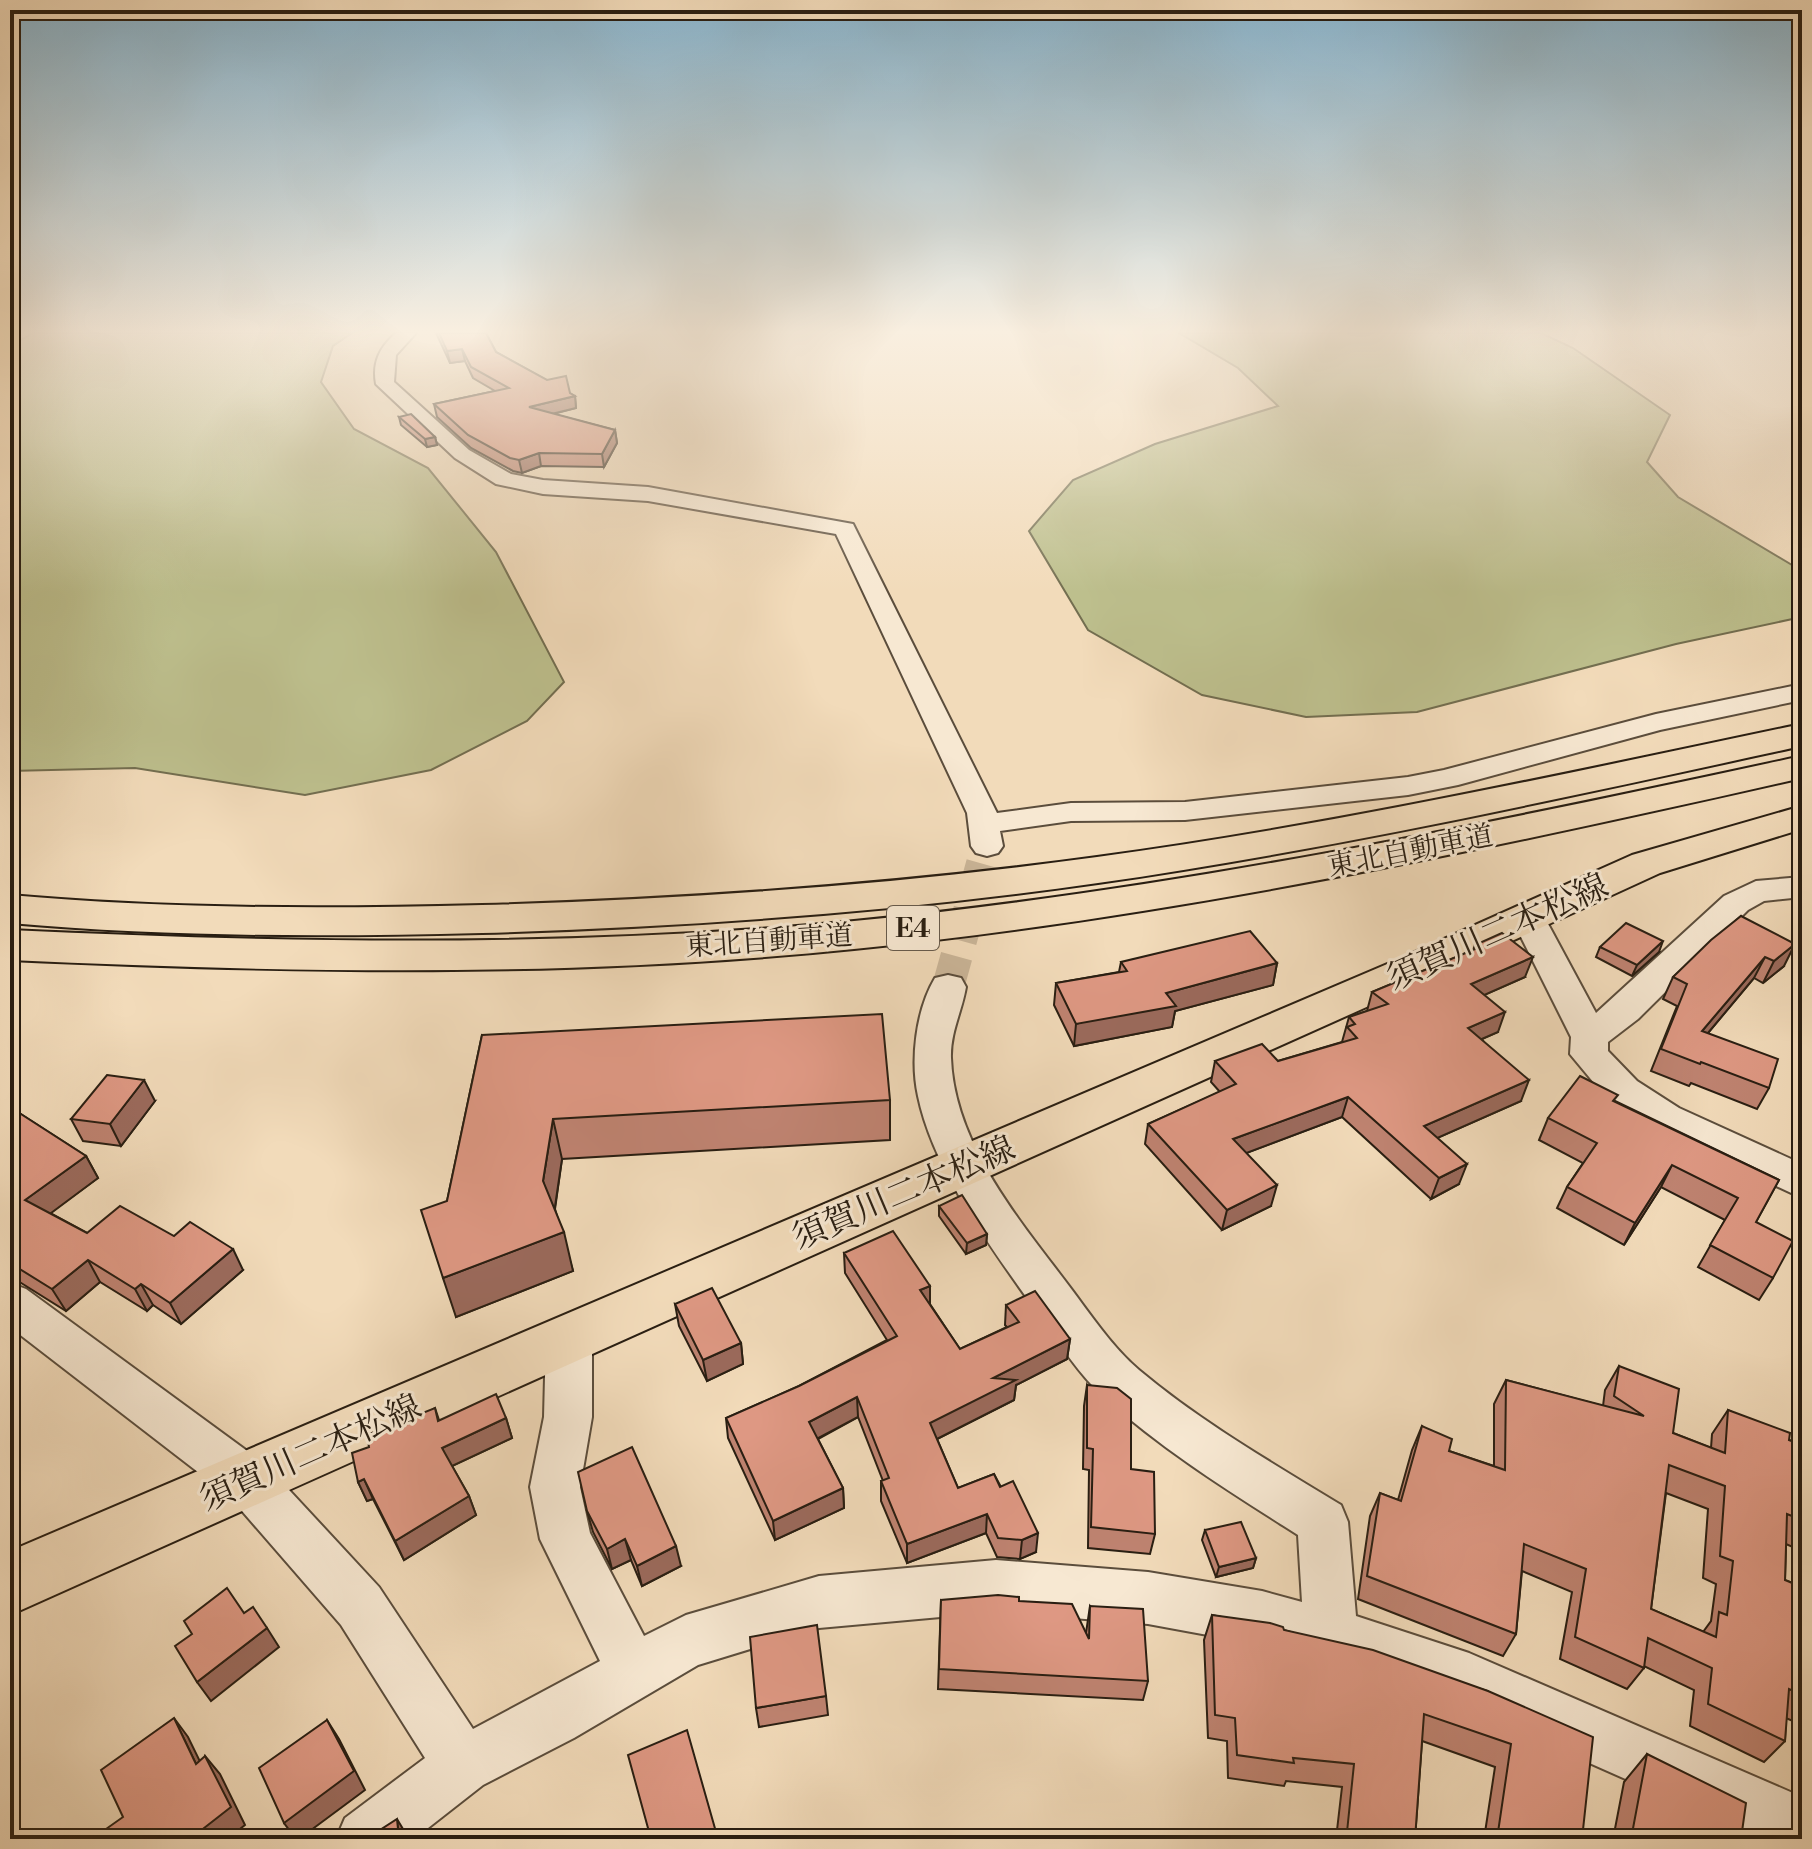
<svg xmlns="http://www.w3.org/2000/svg" width="1812" height="1849" font-family="'Libre Bodoni','Noto Serif JP',serif">
	<rect width="100%" height="100%" fill="#f2dbba"/>
	<filter id="stains"><feTurbulence type="fractalNoise" baseFrequency=".0025" numOctaves="4"/><feColorMatrix values="0 0 0 0 .2 0 0 0 0 .09 0 0 0 0 .02 0 0 0 .5 -.17"/></filter>
	<radialGradient id="worn" r=".72"><stop offset=".6" stop-color="#630" stop-opacity="0"/><stop offset="1" stop-color="#630" stop-opacity=".3"/></radialGradient>
	<g fill="#bdbf8d" stroke="#736e50" stroke-width="2">
		<polygon points="33,333 352,333 333,346 321,382 354,429 428,468 496,552 564,682 527,721 431,770 305,795 135,768 10,771 10,346"/>
		<polygon points="1179,333 1541,333 1573,348 1670,415 1647,462 1678,497 1802,571 1802,617 1676,644 1417,712 1306,717 1202,695 1088,630 1029,531 1073,480 1155,444 1278,406 1238,368"/>
	</g>
	<g fill="none" stroke-linecap="round" stroke-linejoin="round">
		<polyline stroke="#cab598" stroke-width="32" stroke-dasharray="32 16" stroke-linecap="butt" points="948,987 987,846"/>
		<g stroke="#5b4d3c" stroke-width="4">
			<g id="minor">
				<path d="M396 333H416L396 355 394 382 469 450 511 474 543 480 648 487 853 524 997 813 1071 803 1185 802 1408 777 1444 770 1656 714 1802 684V700L1660 730 1458 785 1408 795 1185 820 1071 821 1000 831 1003 846 998 853 987 856 976 853 971 846 967 813 836 534 648 501 543 494 496 484 455 458 376 384C372 362 380 347 396 333Z"/>
				<polygon points="1802,877 1802,897 1764,901 1748,910 1638,1019 1608,1042 1608,1051 1637,1081 1679,1108 1802,1164 1802,1198 1651,1128 1609,1101 1570,1054 1571,1037 1511,917 1516,909 1528,906 1540,909 1596,1013 1724,896 1756,881"/>
				<path d="M948 975 961 978 966 987C962 1011 950 1033 951 1058 954 1144 1020 1221 1069 1286 1091 1315 1112 1347 1139 1370 1201 1422 1272 1463 1341 1505L1348 1522 1356 1616 1469 1653 1802 1797V1839H1761L1463 1707 1362 1672 1262 1645 1148 1624 996 1612 819 1628 698 1665 574 1738 483 1785 414 1839H336L345 1818 425 1758 341 1625 229 1496 10 1327V1283L26 1289 265 1464 379 1587 473 1729 600 1661 540 1539 530 1487 544 1417 546 1337 553 1323 569 1317 585 1323 592 1337V1417L580 1487 590 1533 644 1636 686 1615 819 1576 996 1560 1148 1572 1262 1591 1302 1602 1298 1535C1232 1493 1164 1451 1105 1398 1080 1376 1061 1345 1041 1318 996 1254 934 1173 918 1096 910 1060 916 1010 935 978Z"/>
			</g>
		</g>
		<g stroke="#291e12" stroke-width="4">
			<polygon id="major" points="1802,806 1802,829 1660,873 1429,979 10,1615 10,1551 1399,959 1632,855"/>
		</g>
		<g stroke="#291e12" stroke-width="4">
			<g id="highway">
				<path d="M1802 724V746C1568 797 1334 849 1098 883 894 912 688 927 482 933 324 937 167 937 10 923V895C167 909 324 909 482 905 688 899 893 885 1097 857 1334 825 1568 773 1802 724Z"/>
				<path d="M1802 756V778C1489 849 1174 917 854 949 574 978 292 973 10 960V930C291 943 573 948 854 921 1174 890 1488 824 1802 756Z"/>
			</g>
		</g>
		<use href="#minor" fill="#f7e8d2" fill-rule="evenodd"/>
		<use href="#major" fill="#f2dbba" fill-rule="evenodd"/>
		<use href="#highway" fill="#f2dbba" fill-rule="evenodd"/>
	</g>
	<g fill="#bf8371" stroke="#291e12" stroke-width="2" fill-rule="evenodd">
		<polygon points="436,333 486,333 496,352 575,396 576,408 553,414 615,430 617,443 604,467 541,466 522,473 513,471 471,448 437,417 434,404 495,391 473,378 465,361 450,363"/>
		<polygon points="399,417 435,437 437,445 427,447 401,425"/>
		<polygon points="1741,916 1784,966 1763,983 1754,978 1708,1033 1769,1088 1757,1109 1691,1083 1689,1086 1651,1071 1677,1006 1663,999 1673,977"/>
		<polygon points="1475,945 1525,977 1484,995 1498,1032 1482,1039 1521,1101 1437,1138 1459,1184 1431,1199 1342,1117 1246,1153 1271,1206 1222,1230 1145,1144 1148,1124 1220,1092 1211,1082 1215,1061 1278,1061 1342,1042 1349,1017 1367,1011 1372,992 1473,950"/>
		<polygon points="1600,947 1659,952 1632,976 1596,957"/>
		<polygon points="1121,962 1277,963 1273,985 1175,1011 1172,1027 1074,1046 1054,1005 1056,983 1119,972"/>
		<polygon points="482,1035 890,1100 890,1140 562,1159 555,1209 573,1271 456,1317 447,1201"/>
		<polygon points="155,1101 121,1146 83,1141 71,1119"/>
		<polygon points="1615,1101 1779,1180 1756,1222 1773,1278 1759,1300 1698,1267 1725,1220 1661,1187 1624,1245 1557,1208 1567,1187 1583,1163 1539,1140 1548,1118"/>
		<polygon points="10,1107 86,1156 98,1178 50,1213 87,1233 174,1236 243,1270 181,1324 153,1305 147,1311 100,1282 66,1311 10,1276"/>
		<polygon points="939,1206 987,1234 986,1245 966,1254 939,1216"/>
		<polygon points="844,1253 930,1286 930,1304 960,1349 1007,1327 1005,1325 1006,1305 1070,1339 1067,1359 1016,1385 1014,1400 937,1439 958,1488 994,1474 1036,1552 1020,1559 997,1557 986,1533 907,1563 881,1501 881,1481 883,1481 858,1417 818,1439 843,1488 844,1508 775,1540 728,1438 726,1418 799,1386 887,1340 845,1273"/>
		<polygon points="675,1304 741,1343 743,1364 707,1381 679,1326"/>
		<path d="M1619 1366 1673 1433 1711 1448 1712 1434 1728 1410 1789 1440 1802 1445V1551L1786 1544 1785 1580 1802 1587V1725L1786 1718 1785 1741 1764 1762 1690 1726 1694 1690 1644 1666V1668L1627 1689 1560 1659 1572 1592 1522 1571 1516 1634 1503 1656 1358 1599 1370 1516 1380 1493 1398 1500 1412 1450 1422 1426 1449 1451 1494 1466V1404L1506 1380 1603 1406 1605 1390ZM1666 1493 1708 1509 1703 1578 1716 1584 1711 1621 1703 1632 1651 1609Z"/>
		<polygon points="1087,1385 1131,1469 1155,1534 1150,1554 1088,1548 1089,1470 1083,1469 1084,1406"/>
		<polygon points="435,1408 439,1420 506,1418 512,1438 452,1466 469,1496 476,1515 404,1560 373,1499 367,1501 358,1482 369,1447"/>
		<polygon points="587,1511 681,1566 642,1586 631,1560 612,1569 593,1532"/>
		<polygon points="1205,1530 1256,1558 1253,1568 1216,1577 1202,1540"/>
		<polygon points="941,1600 1086,1633 1090,1606 1148,1681 1143,1700 938,1689"/>
		<polygon points="1212,1615 1284,1630 1488,1691 1582,1839 1484,1839 1495,1767 1422,1741 1415,1839 1336,1839 1342,1787 1286,1781 1284,1786 1228,1778 1227,1741 1208,1738 1204,1640"/>
		<polygon points="826,1696 828,1715 759,1727 756,1708"/>
		<polygon points="1647,1754 1741,1839 1613,1839 1624,1782"/>
	</g>
	<g fill="#9b6a5c" stroke="#291e12" stroke-width="2">
		<polygon points="462,349 465,361 450,363 447,351"/>
		<polygon points="575,396 576,408 531,419 529,407"/>
		<polygon points="615,430 617,443 604,467 602,454"/>
		<polygon points="435,437 437,445 427,447 425,439"/>
		<polygon points="539,453 541,466 522,473 519,460"/>
		<polygon points="1663,941 1659,952 1632,976 1637,965"/>
		<polygon points="1795,944 1784,966 1763,983 1774,961"/>
		<polygon points="1533,957 1525,977 1464,1004 1471,984"/>
		<polygon points="1765,957 1754,978 1692,1052 1702,1031"/>
		<polygon points="1277,963 1273,985 1175,1011 1172,1027 1074,1046 1076,1024 1166,993"/>
		<polygon points="1505,1012 1498,1032 1461,1048 1468,1028"/>
		<polygon points="144,1080 155,1101 121,1146 110,1124"/>
		<polygon points="1529,1080 1521,1101 1417,1147 1424,1126"/>
		<polygon points="1348,1097 1342,1117 1228,1160 1233,1139"/>
		<polygon points="553,1119 562,1159 553,1220 543,1181"/>
		<polygon points="86,1156 98,1178 39,1222 25,1200"/>
		<polygon points="1467,1164 1459,1184 1431,1199 1439,1178"/>
		<polygon points="1672,1165 1661,1187 1624,1245 1635,1223"/>
		<polygon points="1277,1185 1271,1206 1222,1230 1227,1210"/>
		<polygon points="564,1232 573,1271 456,1317 443,1278"/>
		<polygon points="987,1234 986,1245 966,1254 967,1243"/>
		<polygon points="233,1249 243,1270 181,1324 170,1303"/>
		<polygon points="88,1260 100,1282 66,1311 52,1289"/>
		<polygon points="141,1284 153,1305 147,1311 135,1289"/>
		<polygon points="930,1286 930,1306 920,1290"/>
		<polygon points="1070,1339 1067,1359 1016,1385 1014,1400 929,1443 930,1423 993,1378"/>
		<polygon points="741,1343 743,1364 707,1381 703,1360"/>
		<polygon points="857,1397 858,1417 811,1442 809,1422"/>
		<polygon points="506,1418 512,1438 450,1467 442,1448"/>
		<polygon points="364,1479 373,1499 367,1501 358,1482"/>
		<polygon points="843,1488 844,1508 775,1540 773,1521"/>
		<polygon points="469,1496 476,1515 404,1560 395,1541"/>
		<polygon points="987,1514 986,1533 907,1563 907,1544"/>
		<polygon points="1038,1533 1036,1552 1020,1559 1022,1540"/>
		<polygon points="625,1539 631,1560 612,1569 607,1549"/>
		<polygon points="676,1546 681,1566 642,1586 637,1566"/>
		<polygon points="1256,1558 1253,1568 1216,1577 1219,1567"/>
		<polygon points="267,1628 279,1647 211,1701 197,1682"/>
		<polygon points="174,1718 188,1737 210,1782 196,1764"/>
		<polygon points="327,1720 339,1739 365,1790 299,1839 296,1839 284,1823"/>
		<polygon points="205,1756 220,1774 245,1825 227,1839 190,1839"/>
		<polygon points="397,1819 409,1839 399,1839"/>
	</g>
	<g fill="#de9883" stroke="#291e12" stroke-width="2" fill-rule="evenodd">
		<polygon points="439,333 486,333 496,352 547,380 566,376 570,393 575,396 529,407 615,430 602,454 539,453 519,460 510,458 468,435 434,404 509,388 471,367 462,349 447,351"/>
		<polygon points="411,414 435,437 425,439 399,417"/>
		<polygon points="1741,916 1795,944 1774,961 1765,957 1702,1031 1778,1059 1769,1088 1701,1062 1700,1064 1661,1049 1687,984 1673,977 1711,940"/>
		<polygon points="1626,923 1663,941 1637,965 1600,947"/>
		<polygon points="1250,931 1277,963 1166,993 1176,1006 1076,1024 1056,983 1127,971 1121,962"/>
		<polygon points="1502,933 1533,957 1471,984 1505,1012 1468,1028 1529,1080 1424,1126 1467,1164 1439,1178 1348,1097 1233,1139 1277,1185 1227,1210 1148,1124 1236,1084 1215,1061 1262,1044 1278,1061 1357,1038 1347,1027 1355,1024 1349,1017 1388,1004 1372,992 1478,948 1475,945"/>
		<polygon points="882,1014 890,1100 553,1119 543,1181 564,1232 443,1278 421,1210 447,1201 482,1035"/>
		<polygon points="107,1075 144,1080 110,1124 71,1119"/>
		<polygon points="1580,1076 1618,1095 1613,1101 1779,1180 1756,1222 1793,1241 1773,1278 1710,1245 1738,1198 1672,1165 1635,1223 1567,1187 1597,1143 1548,1118"/>
		<polygon points="10,1107 86,1156 25,1200 87,1233 120,1206 174,1236 190,1222 233,1249 170,1303 141,1284 135,1289 88,1260 52,1289 10,1263"/>
		<polygon points="962,1195 987,1234 967,1243 939,1206"/>
		<polygon points="893,1231 930,1286 920,1290 960,1349 1019,1322 1006,1305 1035,1291 1070,1339 993,1378 1016,1380 930,1423 958,1488 994,1474 1000,1487 1013,1481 1038,1533 1022,1540 998,1538 987,1514 907,1544 881,1481 889,1478 857,1397 809,1422 843,1488 773,1521 726,1418 799,1386 897,1336 844,1253"/>
		<polygon points="712,1288 741,1343 703,1360 675,1304"/>
		<path d="M1619 1366 1679 1389 1673 1433 1725 1453 1728 1410 1790 1433 1789 1440 1802 1445V1520L1787 1514 1785 1580 1802 1587V1695L1789 1689 1785 1741 1708 1704 1712 1668 1648 1638 1644 1668 1575 1637 1586 1569 1524 1544 1516 1634 1367 1576 1380 1493 1401 1501 1422 1426 1452 1439 1449 1451 1505 1470 1506 1380 1644 1416 1614 1396ZM1669 1465 1725 1486 1720 1556 1733 1561 1727 1615 1719 1612 1716 1637 1651 1609Z"/>
		<polygon points="1087,1385 1117,1388 1131,1399 1131,1469 1154,1472 1155,1534 1091,1527 1093,1449 1087,1448"/>
		<polygon points="496,1394 506,1418 442,1448 469,1496 395,1541 364,1479 358,1482 352,1453 369,1447 367,1435 435,1408 438,1421"/>
		<polygon points="632,1447 676,1546 637,1566 625,1539 607,1549 587,1511 578,1472"/>
		<polygon points="1241,1522 1256,1558 1219,1567 1205,1530"/>
		<polygon points="227,1588 244,1613 253,1607 267,1628 197,1682 175,1646 192,1634 184,1621"/>
		<polygon points="998,1595 1019,1597 1019,1601 1072,1604 1089,1639 1090,1606 1143,1609 1148,1681 939,1669 941,1600"/>
		<polygon points="1212,1615 1270,1623 1283,1627 1284,1630 1373,1650 1488,1691 1593,1737 1582,1839 1497,1839 1511,1744 1424,1714 1415,1839 1366,1839 1347,1832 1354,1764 1293,1758 1294,1763 1237,1755 1235,1718 1215,1715"/>
		<polygon points="817,1625 826,1696 756,1708 750,1637"/>
		<polygon points="174,1718 196,1764 205,1756 231,1807 190,1839 110,1839 106,1829 123,1817 101,1770"/>
		<polygon points="327,1720 354,1771 284,1823 259,1768"/>
		<polygon points="687,1730 718,1839 651,1839 628,1755"/>
		<polygon points="1647,1754 1746,1803 1741,1839 1631,1839"/>
		<polygon points="397,1819 399,1839 366,1839"/>
	</g>
	<linearGradient id="sky" x2="0" y2="1"><stop stop-color="#89b7d2"/><stop offset="0.56" stop-color="#f9efe0"/><stop offset="1" stop-color="#f9efe0" stop-opacity="0"/></linearGradient>
	<rect width="1812" height="592" fill="url(#sky)"/>
	<g text-anchor="middle" stroke-width="6" stroke-linejoin="round" paint-order="stroke">
		<rect fill="#f7e8d2" stroke="#675b4c" stroke-width="2" x="887" y="906" width="52" height="44" rx="6"/>
		<g font-size="26" font-weight="bold" fill="#291e12">
			<text x="913" y="937">E4</text>
		</g>
		<g font-size="28" fill="#291e12" stroke="#f7e8d2">
			<text transform="translate(1410 850) rotate(-11)" y="10">東北自動車道</text>
			<text transform="translate(769 940) rotate(-4)" y="10">東北自動車道</text>
		</g>
		<g font-size="34" fill="#291e12" stroke="#f7e8d2">
			<text transform="translate(1497 931) rotate(-24)" y="12">須賀川二本松線</text>
			<text transform="translate(903 1192) rotate(-23)" y="12">須賀川二本松線</text>
			<text transform="translate(310 1452) rotate(-24)" y="12">須賀川二本松線</text>
		</g>
	</g>
	<rect width="1812" height="1849" fill="none" stroke="#f2dbba" stroke-width="40"/>
	<rect x="12" y="12" width="1788" height="1825" fill="none" stroke="#291e12" stroke-width="4"/>
	<rect x="20" y="20" width="1772" height="1809" fill="none" stroke="#291e12" stroke-width="2"/>
	<rect width="100%" height="100%" filter="url(#stains)"/>
	<rect width="100%" height="100%" fill="url(#worn)"/>
</svg>
